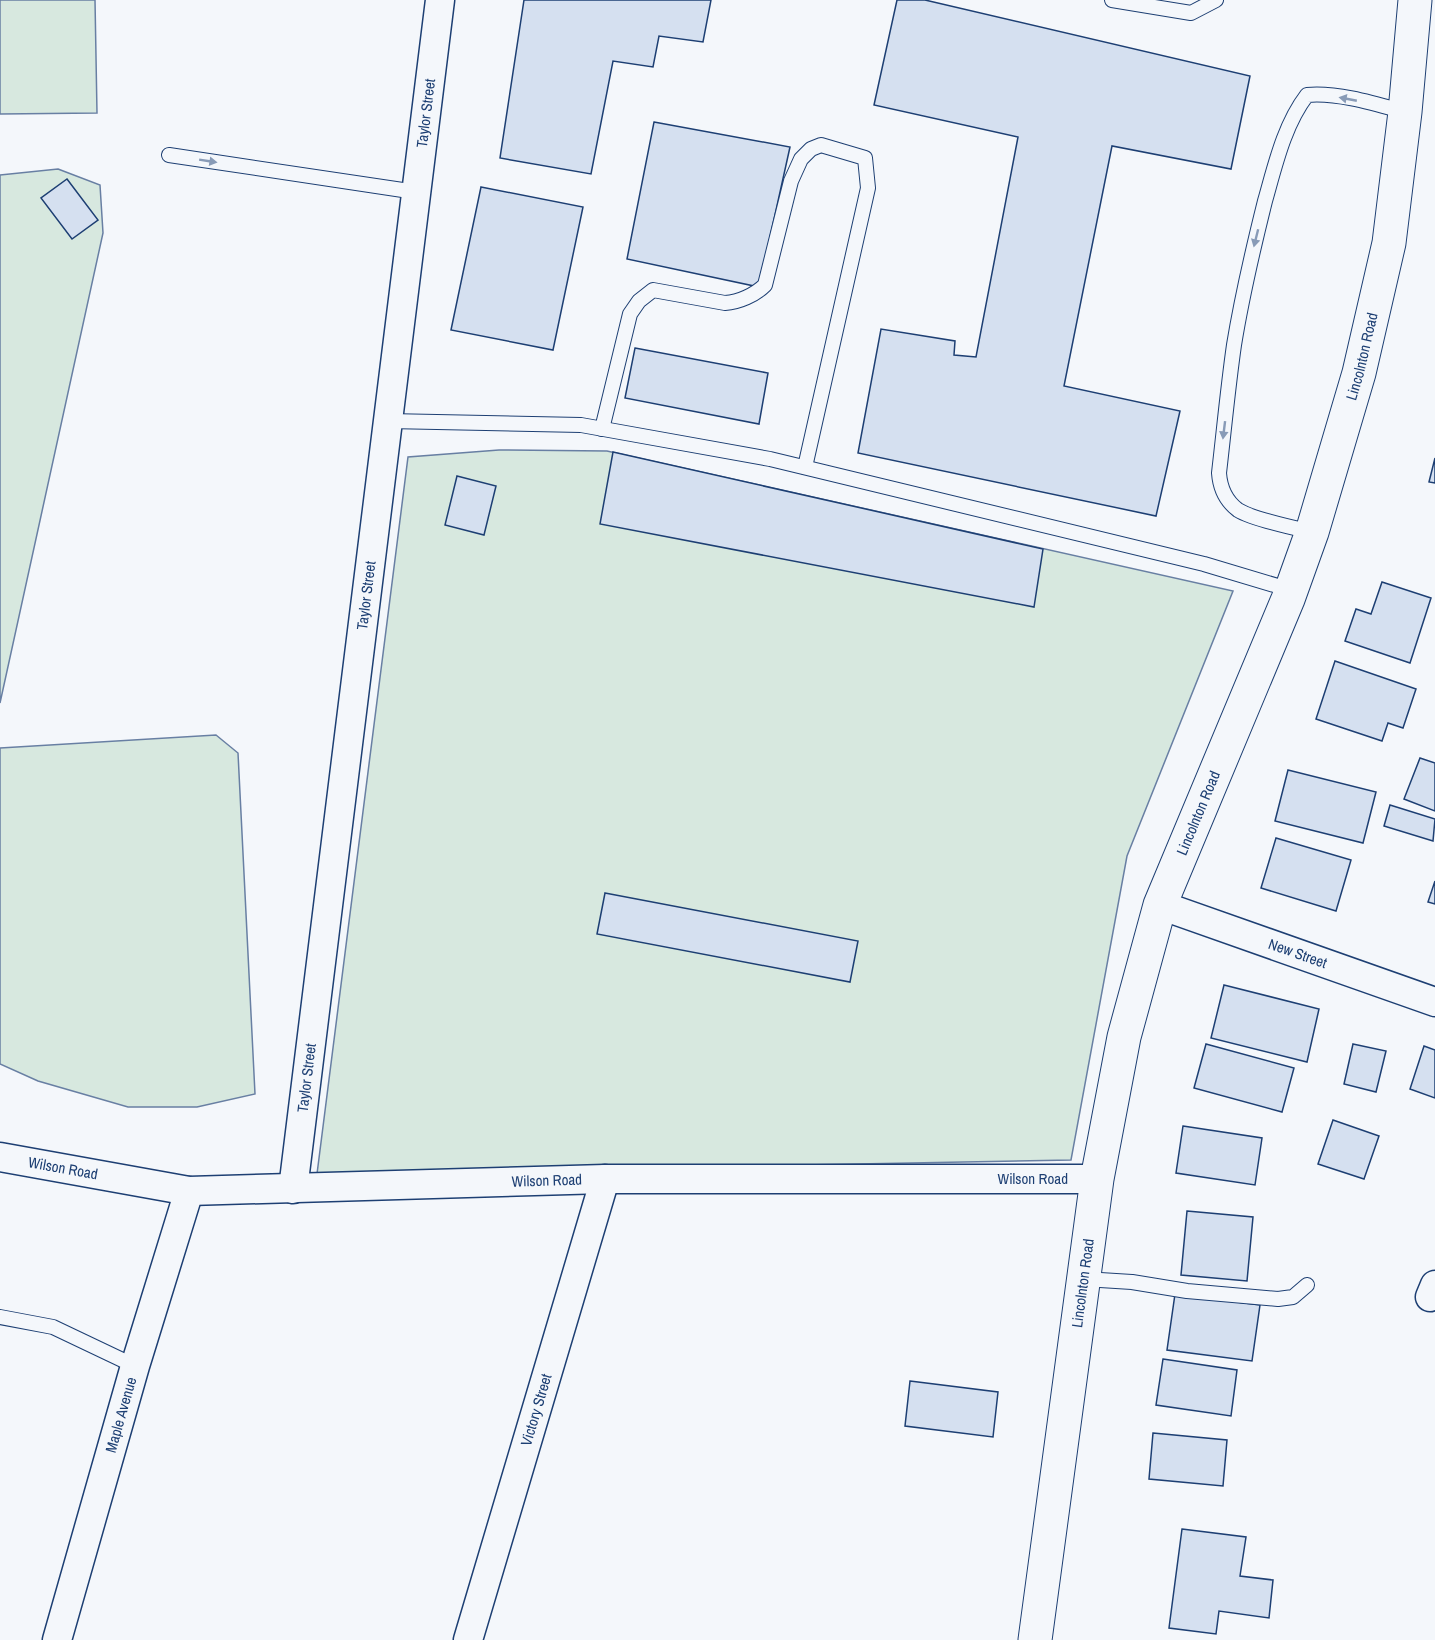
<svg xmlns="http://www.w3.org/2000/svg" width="1435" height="1640" font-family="'Archivo Narrow',sans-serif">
	<rect width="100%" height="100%" fill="#f4f7fb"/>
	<g fill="#d7e8df" stroke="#687fa3" stroke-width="1.5">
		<polygon points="0,0 95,0 97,113 0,114"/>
		<polygon points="58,169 100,185 103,233 0,703 0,175"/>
		<polygon points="499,450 607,451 1233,591 1127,856 1071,1160 317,1174 408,457"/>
		<polygon points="216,735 238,753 255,1094 197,1107 128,1107 38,1081 0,1064 0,748"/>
	</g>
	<g fill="#d5e0f0" stroke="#1d3f73" stroke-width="1.5">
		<polygon points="524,0 711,0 703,42 659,36 653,67 613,61 591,174 500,158"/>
		<polygon points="897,0 925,0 1250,76 1231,169 1112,146 1064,386 1180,411 1156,516 858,453 881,329 955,341 954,355 976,357 1018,137 874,105"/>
		<polygon points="654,122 790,147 759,287 627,259"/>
		<polygon points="67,179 98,220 72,239 41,198"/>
		<polygon points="481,187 583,207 553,350 451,330"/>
		<polygon points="635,348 768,373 759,424 625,398"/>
		<polygon points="613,452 1043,549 1034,607 600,524"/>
		<polygon points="1435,458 1435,483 1429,482"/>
		<polygon points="457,476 496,486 484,535 445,525"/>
		<polygon points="1382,582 1431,598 1410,663 1345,641 1356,609 1371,614"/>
		<polygon points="1335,661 1416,689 1403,728 1388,723 1382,741 1316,719"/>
		<polygon points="1420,758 1435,763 1435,811 1404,799"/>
		<polygon points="1288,770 1376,792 1363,843 1275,821"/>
		<polygon points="1390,805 1435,819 1433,841 1384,826"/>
		<polygon points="1276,838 1351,860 1336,911 1261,888"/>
		<polygon points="1435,881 1435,904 1428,902"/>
		<polygon points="605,893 858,941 850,982 597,934"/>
		<polygon points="1224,985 1319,1009 1307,1062 1211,1038"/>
		<polygon points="1206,1044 1294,1068 1282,1112 1194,1088"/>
		<polygon points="1353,1044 1386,1051 1376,1092 1344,1084"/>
		<polygon points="1424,1046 1435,1050 1435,1098 1410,1089"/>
		<polygon points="1333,1120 1379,1136 1364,1179 1318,1164"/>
		<polygon points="1183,1126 1262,1138 1255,1185 1176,1173"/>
		<polygon points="1187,1211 1253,1217 1247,1281 1181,1275"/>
		<polygon points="1175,1294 1260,1305 1252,1361 1167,1350"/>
		<polygon points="1163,1359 1237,1370 1231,1416 1156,1405"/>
		<polygon points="910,1381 998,1392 993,1437 905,1426"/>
		<polygon points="1153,1433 1227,1440 1223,1486 1149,1479"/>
		<polygon points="1182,1529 1246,1537 1240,1576 1273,1580 1269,1618 1219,1611 1216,1634 1169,1628"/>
	</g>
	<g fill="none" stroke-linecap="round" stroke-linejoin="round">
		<g stroke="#1d3f73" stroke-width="16">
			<g id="service">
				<polyline points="1112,0 1191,13 1216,0"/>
				<polyline points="169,155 416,192"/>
				<polyline points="388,421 581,425 770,459 1204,564 1291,590"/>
				<path d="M602 429 630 314 639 301 653 290 725 303C739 302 755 295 765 285L791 181 801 159 811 149 821 145 865 158 868 188 805 467"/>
				<path d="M1312 532C1294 528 1252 519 1238 510 1226 501 1220 487 1219 473 1224 430 1228 387 1234 345 1242 296 1253 249 1265 201 1275 166 1284 125 1307 95 1337 92 1376 104 1405 112"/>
				<polyline points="1084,1279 1132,1282 1187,1291 1278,1299 1293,1297 1307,1285"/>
				<polyline points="0,1317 53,1327 135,1366"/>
			</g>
		</g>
		<g stroke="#1d3f73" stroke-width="31">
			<g id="minor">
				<path id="s1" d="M1160 905 1435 1002"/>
				<path id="s2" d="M0 1157 189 1191 605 1179H1097"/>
				<path id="s3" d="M293 1189 440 0"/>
				<polyline points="1430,1297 1435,1285"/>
				<path id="s4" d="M57 1640 135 1366 189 1191"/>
				<path id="s5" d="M468 1640 605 1179"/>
			</g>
		</g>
		<g stroke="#1d3f73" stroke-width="35">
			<g id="tertiary">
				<path id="s6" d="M1035 1640 1097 1179 1124 1037 1160 905 1288 599 1312 532 1359 373 1389 243 1405 112 1415 0"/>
			</g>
		</g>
		<use href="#service" stroke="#f4f7fb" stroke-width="14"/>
		<use href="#minor" stroke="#f4f7fb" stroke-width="28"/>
		<use href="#tertiary" stroke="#f4f7fb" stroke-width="33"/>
	</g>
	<defs><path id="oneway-solid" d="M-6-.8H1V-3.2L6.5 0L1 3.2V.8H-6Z" transform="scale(1.5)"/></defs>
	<g fill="#889bb7">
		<use href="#oneway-solid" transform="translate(1348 99) rotate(-169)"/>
		<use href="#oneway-solid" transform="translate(208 161) rotate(9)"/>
		<use href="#oneway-solid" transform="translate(1256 238) rotate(104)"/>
		<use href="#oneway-solid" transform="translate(1224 430) rotate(97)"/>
	</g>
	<g text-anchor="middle" stroke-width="4.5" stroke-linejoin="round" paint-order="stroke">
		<g font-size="15" fill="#1d3f73" stroke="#f4f7fb">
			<text dy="5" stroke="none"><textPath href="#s3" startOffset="1084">Taylor Street</textPath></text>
			<text dy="5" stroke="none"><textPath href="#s6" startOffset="1332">Lincolnton Road</textPath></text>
			<text dy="5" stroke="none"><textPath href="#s3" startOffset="598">Taylor Street</textPath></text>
			<text dy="5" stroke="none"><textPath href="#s6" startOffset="846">Lincolnton Road</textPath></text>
			<text dy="5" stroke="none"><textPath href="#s1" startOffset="146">New Street</textPath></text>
			<text dy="5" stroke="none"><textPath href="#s3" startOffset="112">Taylor Street</textPath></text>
			<text dy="5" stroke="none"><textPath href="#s2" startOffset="64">Wilson Road</textPath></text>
			<text dy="5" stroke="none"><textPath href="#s2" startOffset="1036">Wilson Road</textPath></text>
			<text dy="5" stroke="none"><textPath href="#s2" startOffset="550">Wilson Road</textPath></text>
			<text dy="5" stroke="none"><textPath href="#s6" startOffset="360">Lincolnton Road</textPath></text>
			<text dy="5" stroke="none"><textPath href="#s5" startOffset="240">Victory Street</textPath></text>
			<text dy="5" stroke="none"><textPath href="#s4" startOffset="234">Maple Avenue</textPath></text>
		</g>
	</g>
</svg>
